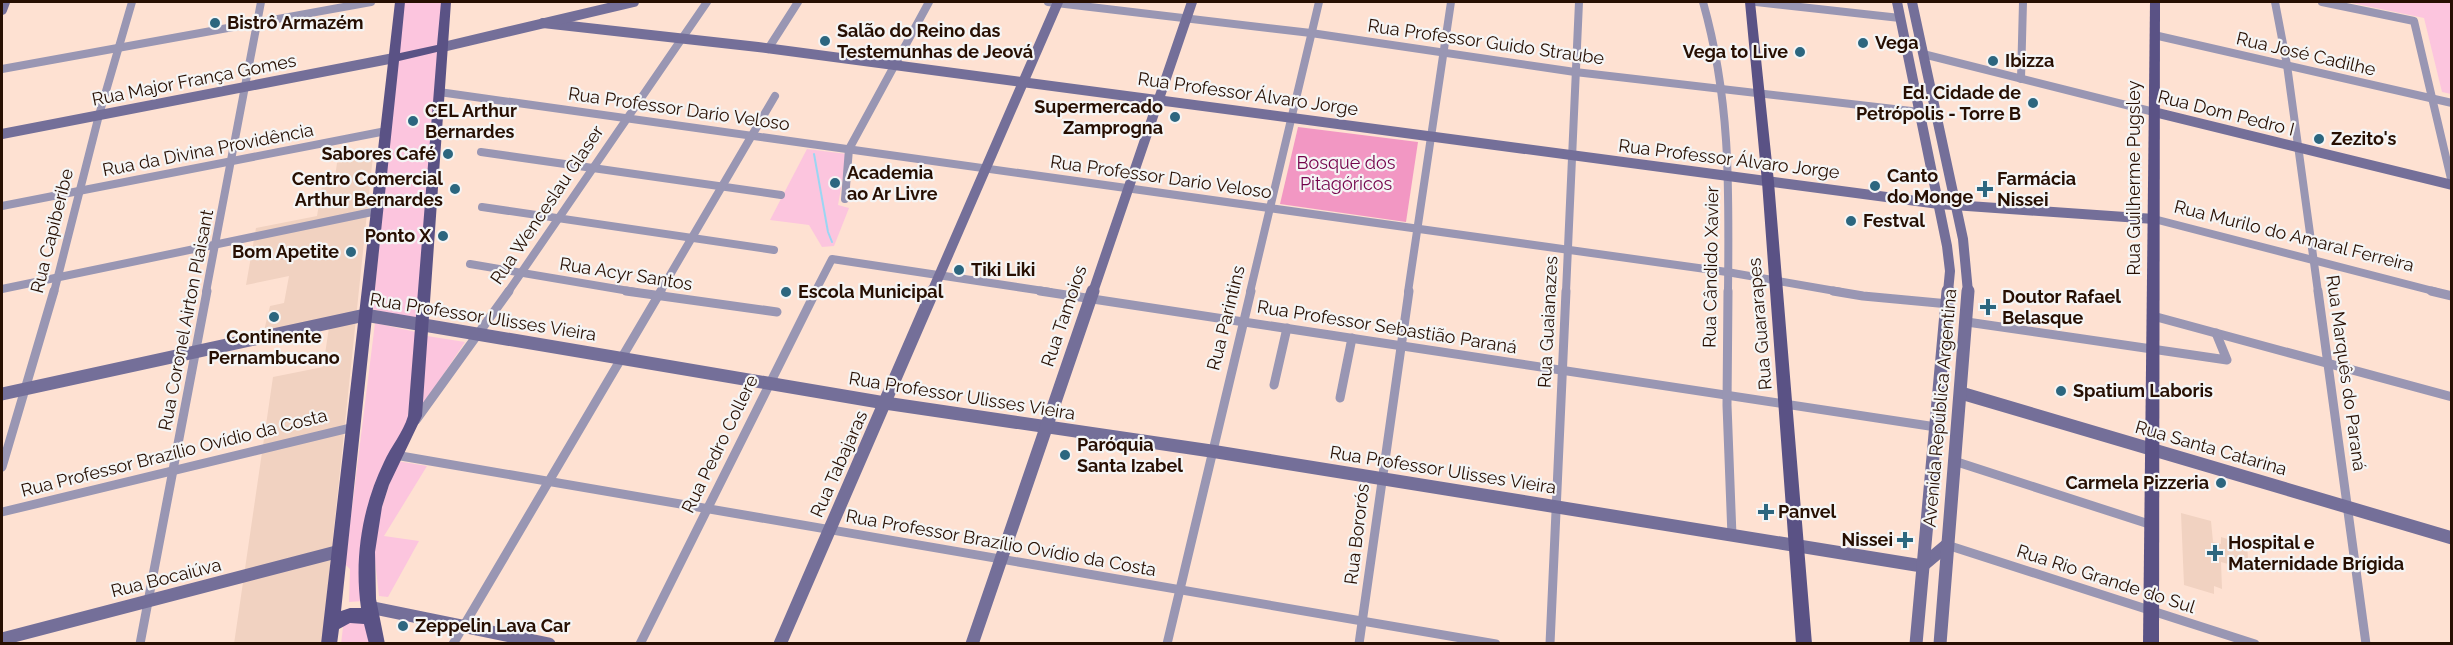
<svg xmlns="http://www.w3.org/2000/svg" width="2453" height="645" font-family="Raleway,sans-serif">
	<rect width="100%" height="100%" fill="#fee1d2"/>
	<g fill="#f1d2c1">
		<polygon points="373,156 322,643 234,644 273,377 323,367 330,321 263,335 270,306 284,303 289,276 246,285 256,228 317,216 323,180 335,177 337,163"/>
		<polygon points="2181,513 2211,521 2213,542 2221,544 2221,537 2247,545 2249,570 2221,562 2222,589 2214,586 2214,594 2184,585"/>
	</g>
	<g fill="#fcc5de">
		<polygon points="403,2 443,2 421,322 373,309"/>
		<polygon points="2347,2 2451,2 2451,94 2442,92 2424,18"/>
		<polygon points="807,149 847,154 838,205 849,208 834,246 822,247 809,225 770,220"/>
		<polygon points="375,323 416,332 407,427 386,465 363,601 349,602 350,569 345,564"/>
		<polygon points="427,336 465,342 421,408"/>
		<polygon points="397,461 427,466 384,536 419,541 388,597 379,596 374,552 378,519"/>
		<polygon points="344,619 365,619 370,643 341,644"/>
	</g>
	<polygon fill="#f297c3" points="1298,127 1418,142 1406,222 1280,204"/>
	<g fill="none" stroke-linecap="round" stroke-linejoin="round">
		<polyline stroke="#9bd6f3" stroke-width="2" points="814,154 828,232 832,242"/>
		<g stroke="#9996b3" stroke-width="8">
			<polyline points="1048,2 1311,33 1575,72 1920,112"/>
			<path d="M1703 2C1731 101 1729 190 1728 292"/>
			<polyline points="1756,2 1900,18"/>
			<polyline points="2275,2 2287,65 2318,292"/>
			<polyline points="2322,2 2414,21 2452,183"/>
			<polyline points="2154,35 2452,103"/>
			<polyline points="768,49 798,2"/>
			<polyline points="1923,54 2154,112"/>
			<polyline points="2,69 371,2"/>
			<polyline points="2021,79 2023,2"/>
			<polyline points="439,92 1727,272 1841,292"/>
			<polyline points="481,152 781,195"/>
			<polyline points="845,199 849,149 929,2"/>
			<polyline points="2,206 386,131"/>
			<polyline points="482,207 774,250"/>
			<polyline points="2154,219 2437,292"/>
			<polyline points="470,264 635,292"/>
			<polyline points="2,289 377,211"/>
			<polyline points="54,292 99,115 132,2"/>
			<polyline points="206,292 261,2"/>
			<polyline points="508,292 707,2"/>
			<polyline points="660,292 775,96"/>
			<polyline points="815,292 832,259 1050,292"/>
			<polyline points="1250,292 1319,2"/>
			<polyline points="1408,292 1451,2"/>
			<polyline points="1566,292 1579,2"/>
		</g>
		<g stroke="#9996b3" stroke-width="9">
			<polyline points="626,291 777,312"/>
			<polyline points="1040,291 1936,427"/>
			<polyline points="1728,291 1727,405 1732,536"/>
			<polyline points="1833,291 1863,296 1949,304"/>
			<polyline points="2318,291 2366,644"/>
			<polyline points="2431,291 2452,296"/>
			<polyline points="2153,316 2452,397"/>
			<polyline points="1967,322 2227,360 2216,333"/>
			<polyline points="1274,385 1287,328"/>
			<polyline points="1340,398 1352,338"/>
			<polyline points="416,420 509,291"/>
			<polyline points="395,455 1496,644"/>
			<polyline points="1954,461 2152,525"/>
			<polyline points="2,467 54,291"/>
			<polyline points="2,512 354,427"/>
			<polyline points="1947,545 2255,644"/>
			<polyline points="140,644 207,291"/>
			<polyline points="453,644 661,291"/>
			<polyline points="640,644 816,291"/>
			<polyline points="1167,644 1251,291"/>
			<polyline points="1359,644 1409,291"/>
			<polyline points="1550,644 1566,291"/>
		</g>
		<g stroke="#746f99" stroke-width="10">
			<polyline points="1897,2 1947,246 1950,271 1948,292"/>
			<polyline points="1912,2 1963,239 1968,292"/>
			<polyline points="2,10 5,2"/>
			<polyline points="543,23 758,47 1939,204 2154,219"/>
			<polyline points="443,47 634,2"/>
			<polyline points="2154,112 2452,185"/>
			<polyline points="2,134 394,58"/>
			<polyline points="932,292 1058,2"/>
			<polyline points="1093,292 1192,2"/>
		</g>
		<g stroke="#746f99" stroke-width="13">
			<polyline points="1961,393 2452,538"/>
			<polyline points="2,394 365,315 885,403 1211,451 1922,566 1947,545"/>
			<polyline points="369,607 549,644"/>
			<polyline points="2,639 340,551"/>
			<polyline points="780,644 933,291"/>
			<polyline points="972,644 1093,291"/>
			<polyline points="1916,644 1948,291"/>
			<polyline points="1940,644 1968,291"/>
		</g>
		<g fill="#5a5285" fill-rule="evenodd">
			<path d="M395 2H405L400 53 437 45 441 2H451L422 416 389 485 382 507 375 552 376 599 385 644H369L364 624 350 623 339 629 337 644H321ZM437 52 408 416C403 433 391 446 384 462 362 507 354 559 361 608H350L341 611 399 61Z"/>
			<polygon points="1745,2 1755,2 1774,182 1812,644 1796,644 1762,182"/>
			<polygon points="2150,2 2160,2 2159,644 2143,644"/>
		</g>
	</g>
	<g fill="#2c667f" stroke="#f5f5f5" stroke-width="2">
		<circle cx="215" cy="23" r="6"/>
		<circle cx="825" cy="41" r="6"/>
		<circle cx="1863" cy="43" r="6"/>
		<circle cx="1800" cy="52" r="6"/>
		<circle cx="1993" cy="61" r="6"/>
		<circle cx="2033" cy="103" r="6"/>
		<circle cx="1175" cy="117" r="6"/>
		<circle cx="413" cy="121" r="6"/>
		<circle cx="2319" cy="139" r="6"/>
		<circle cx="448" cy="154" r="6"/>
		<circle cx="835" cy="183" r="6"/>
		<circle cx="1875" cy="186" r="6"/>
		<circle cx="455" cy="189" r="6"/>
		<path d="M1982 180h6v6h6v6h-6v6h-6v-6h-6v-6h6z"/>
		<circle cx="1851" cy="221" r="6"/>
		<circle cx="443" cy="236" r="6"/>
		<circle cx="351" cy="252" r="6"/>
		<circle cx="959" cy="270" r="6"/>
		<circle cx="786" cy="292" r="6"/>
		<path d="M1985 298h6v6h6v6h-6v6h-6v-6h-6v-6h6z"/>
		<circle cx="274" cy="317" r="6"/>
		<circle cx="2061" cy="391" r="6"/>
		<circle cx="1065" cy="455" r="6"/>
		<circle cx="2221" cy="483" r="6"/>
		<path d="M1763 503h6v6h6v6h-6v6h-6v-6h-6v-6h6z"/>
		<path d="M1902 531h6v6h6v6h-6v6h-6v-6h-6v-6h6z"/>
		<path d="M2212 544h6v6h6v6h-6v6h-6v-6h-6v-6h6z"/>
		<circle cx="403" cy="626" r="6"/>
	</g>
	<g text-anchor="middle" stroke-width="4.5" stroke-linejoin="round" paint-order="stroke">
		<g font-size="18" font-weight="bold" fill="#270f02" stroke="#f5f5f5" text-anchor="start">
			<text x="227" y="29">Bistrô Armazém</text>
			<text x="837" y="37">Salão do Reino das<tspan x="837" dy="21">Testemunhas de Jeová</tspan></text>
			<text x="1875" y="49">Vega</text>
			<text x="1788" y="58" text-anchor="end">Vega to Live</text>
			<text x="2005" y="67">Ibizza</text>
			<text x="2021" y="99" text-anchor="end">Ed. Cidade de<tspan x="2021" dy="21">Petrópolis - Torre B</tspan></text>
			<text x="1163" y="113" text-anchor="end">Supermercado<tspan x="1163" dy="21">Zamprogna</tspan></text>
			<text x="425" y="117">CEL Arthur<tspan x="425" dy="21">Bernardes</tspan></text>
			<text x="2331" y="145">Zezito's</text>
			<text x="436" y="160" text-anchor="end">Sabores Café</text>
			<text x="847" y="179">Academia<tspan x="847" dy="21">ao Ar Livre</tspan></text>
			<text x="1887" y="182">Canto<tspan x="1887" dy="21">do Monge</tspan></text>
			<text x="443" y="185" text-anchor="end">Centro Comercial<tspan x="443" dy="21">Arthur Bernardes</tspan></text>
			<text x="1997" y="185">Farmácia<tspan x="1997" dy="21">Nissei</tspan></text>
			<text x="1863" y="227">Festval</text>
			<text x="431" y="242" text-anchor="end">Ponto X</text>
			<text x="339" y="258" text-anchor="end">Bom Apetite</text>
			<text x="971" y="276">Tiki Liki</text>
			<text x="798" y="298">Escola Municipal</text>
			<text x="2002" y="303">Doutor Rafael<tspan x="2002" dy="21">Belasque</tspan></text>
			<text x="274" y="343" text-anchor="middle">Continente<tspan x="274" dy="21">Pernambucano</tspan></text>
			<text x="2073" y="397">Spatium Laboris</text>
			<text x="1077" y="451">Paróquia<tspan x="1077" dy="21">Santa Izabel</tspan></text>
			<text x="2209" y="489" text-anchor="end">Carmela Pizzeria</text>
			<text x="1778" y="518">Panvel</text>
			<text x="1893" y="546" text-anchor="end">Nissei</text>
			<text x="2228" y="549">Hospital e<tspan x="2228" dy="21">Maternidade Brígida</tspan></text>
			<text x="415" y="632">Zeppelin Lava Car</text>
		</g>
		<g font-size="18" fill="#270f02" stroke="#f5f5f5">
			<text transform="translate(1486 42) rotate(8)" y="6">Rua Professor Guido Straube</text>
			<text transform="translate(2306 54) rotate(13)" y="6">Rua José Cadilhe</text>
			<text transform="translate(194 80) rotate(-11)" y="6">Rua Major França Gomes</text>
			<text transform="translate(1248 94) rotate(8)" y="6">Rua Professor Álvaro Jorge</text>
			<text transform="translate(679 109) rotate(8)" y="6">Rua Professor Dario Veloso</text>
			<text transform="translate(2226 113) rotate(14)" y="6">Rua Dom Pedro I</text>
			<text transform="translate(208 150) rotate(-11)" y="6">Rua da Divina Providência</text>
			<text transform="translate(1729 159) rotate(7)" y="6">Rua Professor Álvaro Jorge</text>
			<text transform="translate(1161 177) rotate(8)" y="6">Rua Professor Dario Veloso</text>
			<text transform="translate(2134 178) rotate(-90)" y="6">Rua Guilherme Pugsley</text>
			<text transform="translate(547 205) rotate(-56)" y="6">Rua Wenceslau Glaser</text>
			<text transform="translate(52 231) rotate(-76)" y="6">Rua Capiberibe</text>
			<text transform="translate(2294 236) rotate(14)" y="6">Rua Murilo do Amaral Ferreira</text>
			<text transform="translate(1711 267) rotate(-89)" y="6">Rua Cândido Xavier</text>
			<text transform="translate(626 274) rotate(9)" y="6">Rua Acyr Santos</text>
			<text transform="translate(1064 316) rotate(-71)" y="6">Rua Tamoios</text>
			<text transform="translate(483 317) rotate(9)" y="6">Rua Professor Ulisses Vieira</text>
			<text transform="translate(1226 318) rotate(-76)" y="6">Rua Parintins</text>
			<text transform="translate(186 320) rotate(-79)" y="6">Rua Coronel Airton Plaisant</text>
			<text transform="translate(1548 322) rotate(-87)" y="6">Rua Guaianazes</text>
			<text transform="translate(1760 324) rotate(-95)" y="6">Rua Guararapes</text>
			<text transform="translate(1387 327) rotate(9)" y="6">Rua Professor Sebastião Paraná</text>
			<text transform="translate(2346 373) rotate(82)" y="6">Rua Marquês do Paraná</text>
			<text transform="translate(962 396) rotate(9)" y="6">Rua Professor Ulisses Vieira</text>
			<text transform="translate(1940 408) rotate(-85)" y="6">Avenida República Argentina</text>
			<text transform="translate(720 444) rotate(-64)" y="6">Rua Pedro Collere</text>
			<text transform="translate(2211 448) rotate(16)" y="6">Rua Santa Catarina</text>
			<text transform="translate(174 453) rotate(-14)" y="6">Rua Professor Brazílio Ovídio da Costa</text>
			<text transform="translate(839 464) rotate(-66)" y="6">Rua Tabajaras</text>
			<text transform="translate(1443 470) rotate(9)" y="6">Rua Professor Ulisses Vieira</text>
			<text transform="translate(1357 534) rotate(-83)" y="6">Rua Bororós</text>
			<text transform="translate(1001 543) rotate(10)" y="6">Rua Professor Brazílio Ovídio da Costa</text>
			<text transform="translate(166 578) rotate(-14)" y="6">Rua Bocaiúva</text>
			<text transform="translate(2106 579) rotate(18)" y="6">Rua Rio Grande do Sul</text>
		</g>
		<g font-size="18" fill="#73034b" stroke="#f5f5f5">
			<text x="1346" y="169">Bosque dos<tspan x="1346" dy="21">Pitagóricos</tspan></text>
		</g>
	</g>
	<rect width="2453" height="645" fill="none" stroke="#270f02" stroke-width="6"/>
</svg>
